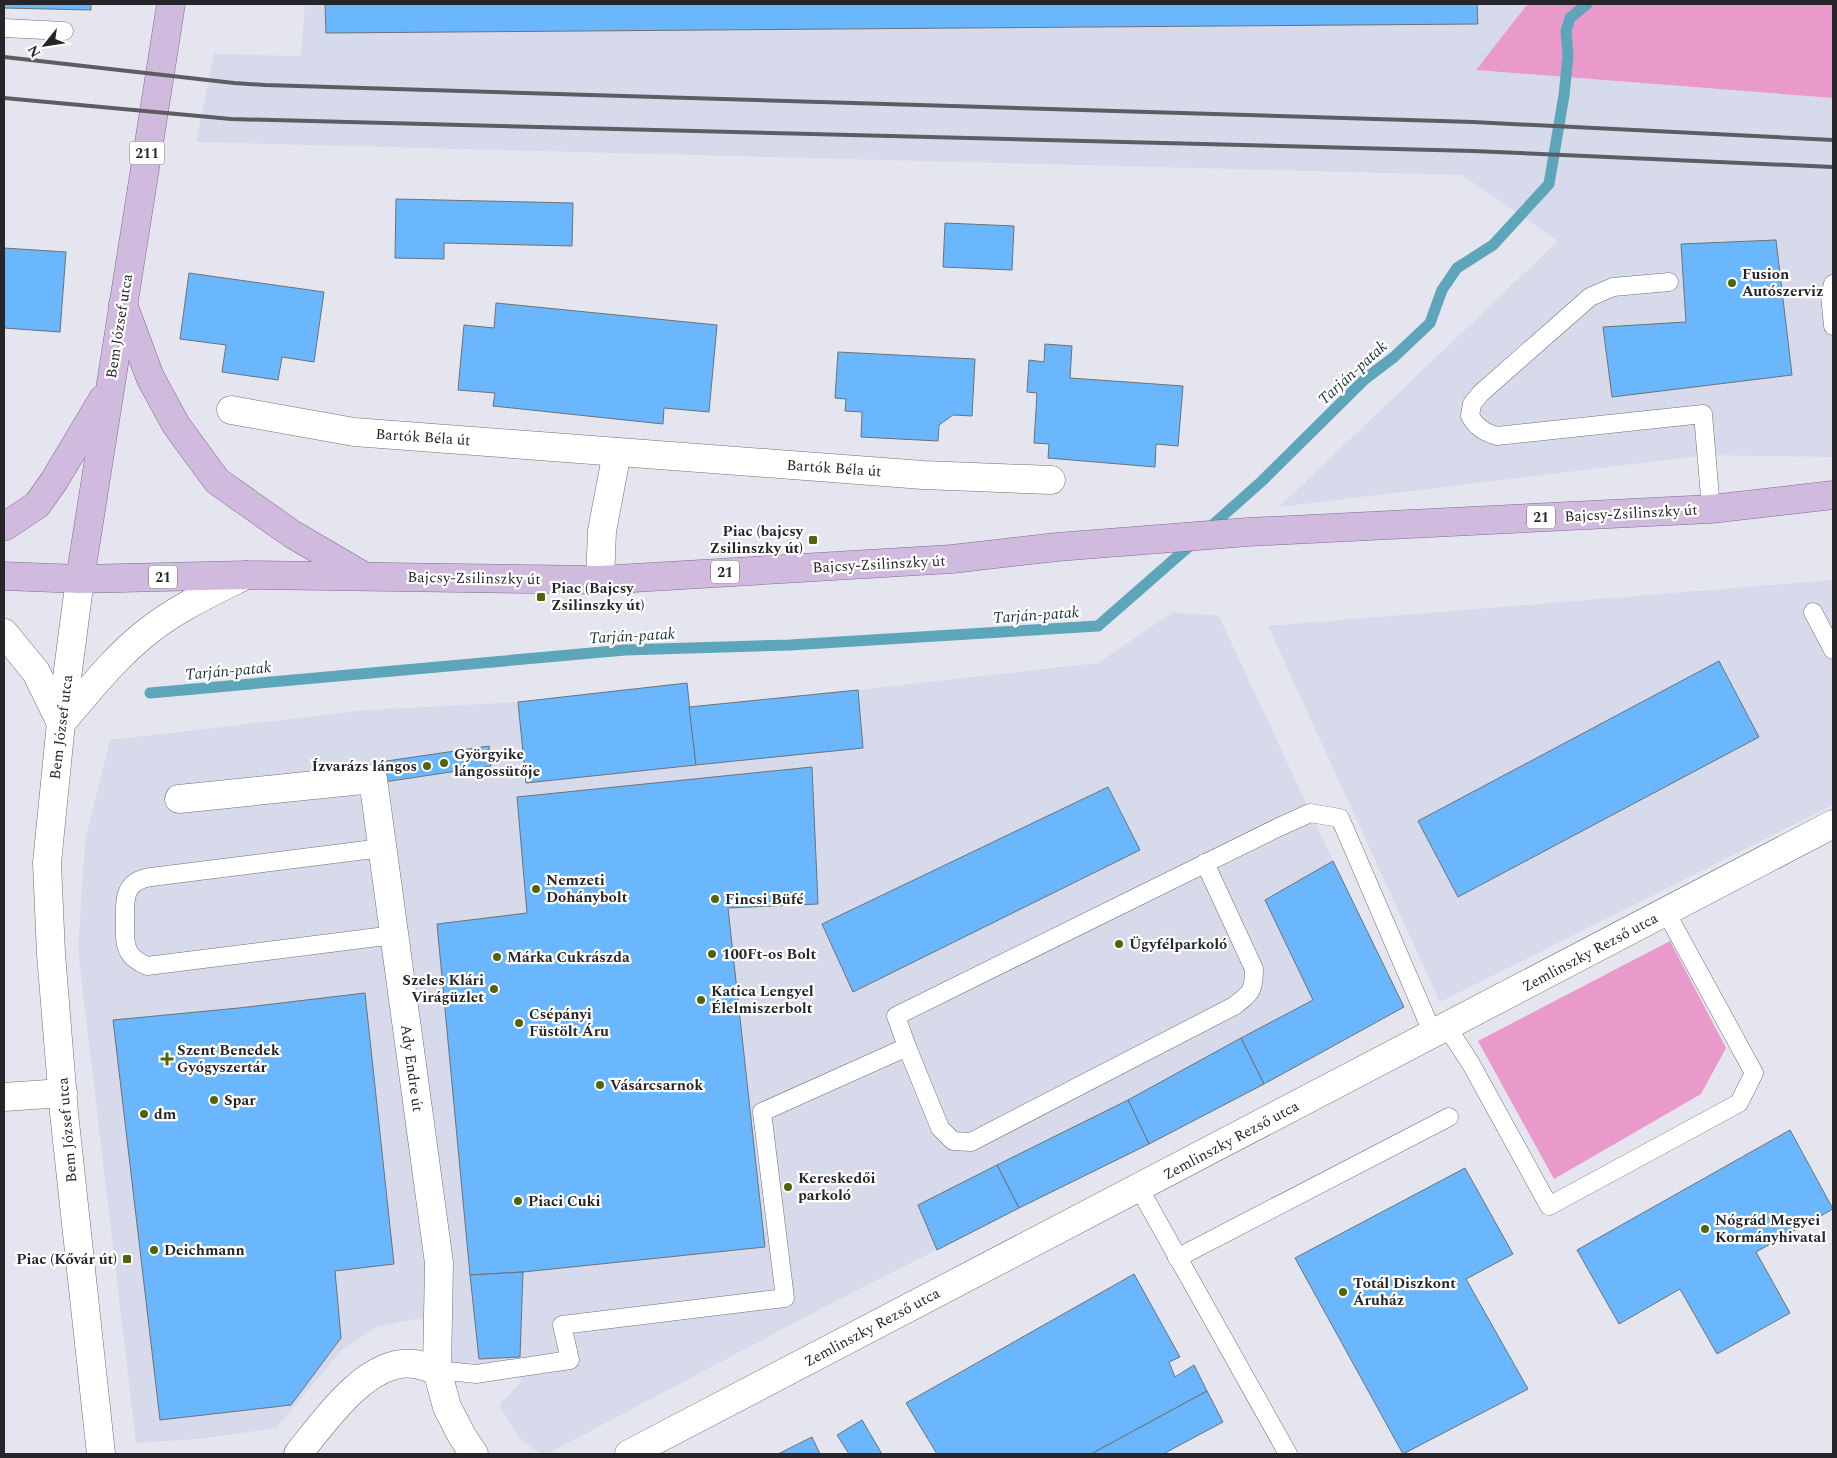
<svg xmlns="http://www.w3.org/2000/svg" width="1837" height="1458" font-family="Spectral,serif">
	<rect width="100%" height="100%" fill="#e4e5ee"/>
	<g fill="#d7daea">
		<polygon points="305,4 1532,4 1526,6 1477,70 1833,98 1833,457 1707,455 1279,507 1558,241 1462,175 196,142 214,54 301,56"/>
		<polygon points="1833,580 1833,805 1440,1002 1268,626"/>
		<polygon points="1173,612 1219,616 1333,861 1404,1007 1264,1084 826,1306 547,1454 541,1454 518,1437 499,1405 521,1382 520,1368 437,1370 437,1315 376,1327 341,1351 276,1428 199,1439 136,1443 78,950 85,842 110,740 368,710 518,702 527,783 863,748 858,690 1098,663"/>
	</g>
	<g fill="#ea9aca">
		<polygon points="1532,4 1833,4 1833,98 1476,70 1526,6"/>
		<polygon points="1670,941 1726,1048 1701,1094 1554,1179 1478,1041"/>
	</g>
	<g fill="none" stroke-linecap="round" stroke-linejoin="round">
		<g stroke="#5da5b8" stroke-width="11">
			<polyline points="1208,529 1262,481 1365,379 1394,357 1430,323 1442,290 1457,268 1493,245 1549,184 1564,95 1568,56 1566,31 1570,18 1587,4"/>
			<polyline points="150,693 625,650 790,645 1098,626 1194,542"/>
		</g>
	</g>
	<g fill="#6bb7fd" stroke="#6b7278">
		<polygon points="4,4 91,4 91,10 4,8"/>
		<polygon points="325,4 1477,4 1478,24 326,33"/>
		<polygon points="396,199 573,203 572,246 444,243 444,259 395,258"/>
		<polygon points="945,223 1014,226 1012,270 943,267"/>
		<polygon points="1776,240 1792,375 1612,397 1603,327 1686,322 1681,244"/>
		<polygon points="4,248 66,252 60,332 4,328"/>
		<polygon points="189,273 324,292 314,362 282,357 278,380 222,372 226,345 180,339"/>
		<polygon points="496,303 717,325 709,412 664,408 663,424 493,406 495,393 458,390 464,325 494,328"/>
		<polygon points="1045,344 1072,346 1070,378 1183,386 1178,446 1156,444 1155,467 1048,458 1049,444 1034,443 1037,393 1027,392 1029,360 1044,362"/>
		<polygon points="838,352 975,359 972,416 953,415 939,425 938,441 861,437 862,412 845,411 846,399 835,398"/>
		<polygon points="1719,661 1759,737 1458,897 1418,821"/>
		<polygon points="687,683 696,765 526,783 518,702"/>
		<polygon points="858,690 863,748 696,765 689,707"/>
		<polygon points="489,746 491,766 384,782 380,762"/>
		<polygon points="812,767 818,904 728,908 765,1247 523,1272 470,1275 437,924 527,913 517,797"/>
		<polygon points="1108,787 1140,850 853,992 822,924"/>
		<polygon points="1333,861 1404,1007 1264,1084 1241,1038 1313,1000 1265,900"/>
		<polygon points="365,993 394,1264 335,1271 341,1338 291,1405 160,1420 113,1020 239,1008"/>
		<polygon points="1241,1038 1264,1084 1149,1144 1128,1100"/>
		<polygon points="1128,1100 1149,1144 1019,1208 997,1165"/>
		<polygon points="1790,1130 1833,1209 1756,1252 1790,1313 1717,1354 1680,1289 1619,1324 1577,1250"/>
		<polygon points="997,1165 1019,1208 937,1250 918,1205"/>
		<polygon points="1465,1168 1513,1254 1466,1279 1528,1389 1403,1454 1295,1258"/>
		<polygon points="523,1272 520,1357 479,1359 470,1275"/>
		<polygon points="1134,1274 1180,1357 1169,1362 1175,1377 1194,1365 1207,1391 1091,1454 937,1454 906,1403"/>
		<polygon points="1207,1391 1223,1422 1163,1454 1091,1454"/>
		<polygon points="862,1420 882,1454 849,1454 837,1435"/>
		<polygon points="812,1437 820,1454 778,1454"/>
	</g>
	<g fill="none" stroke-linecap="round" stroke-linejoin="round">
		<g stroke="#6e7078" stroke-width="19">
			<g id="lane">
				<polyline points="4,28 64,31"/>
				<path d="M1669 282 1613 287 1590 297 1481 393 1472 404 1470 416C1477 428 1484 432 1497 436L1703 414 1711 509"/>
				<polyline points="1833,284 1830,295 1833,326"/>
				<polyline points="1813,612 1833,650"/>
				<path d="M382 848 151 877C122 881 125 901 125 925 125 934 124 944 129 952 133 959 140 963 147 966L394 935"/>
				<polyline points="1447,1027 1471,1064 1549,1206 1739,1103 1754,1073 1666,912"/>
				<path d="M907 1047 940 1128 953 1141 971 1142 1234 1006C1251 993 1254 991 1254 969L1205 863"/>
				<polyline points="1139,1188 1288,1454"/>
				<polyline points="1177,1258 1449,1117"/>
				<polyline points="437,1370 476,1374 570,1360 562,1325 785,1298 762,1112 907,1047 896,1016 1279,827 1310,813 1340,818 1433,1034"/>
			</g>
		</g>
		<g stroke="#6e7078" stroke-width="29">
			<g id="street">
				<polyline points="231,410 354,432 923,475 1051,480"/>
				<polyline points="600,580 602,531 617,452"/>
				<polyline points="179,799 373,779 439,1263 437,1370 447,1407 462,1436 474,1454"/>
				<polyline points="4,1097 63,1093"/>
				<path d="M298 1454C324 1422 367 1358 414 1364 422 1365 429 1368 437 1370"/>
				<polyline points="629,1454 1833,824"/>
			</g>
		</g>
		<g stroke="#6e7078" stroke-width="29">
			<g id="secondary">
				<polyline points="80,579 61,723 47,863 51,954 64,1113 101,1454"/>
				<polyline points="4,633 36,672 61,723"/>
				<path d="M61 723C88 692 114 658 147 632 177 608 212 592 246 575"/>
			</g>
		</g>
		<g stroke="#806991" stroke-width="29">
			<g id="primary">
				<polyline points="123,304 150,377 176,425 217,481 292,534 362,575"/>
				<polyline points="4,527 37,505 54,481 103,399"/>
				<polyline points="4,576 80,579 246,575 600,580 952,559 1057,547 1248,532 1711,509 1833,495"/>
				<polyline points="80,579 171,4"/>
			</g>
		</g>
		<use href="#lane" stroke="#fff" stroke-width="18"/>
		<use href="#street" stroke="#fff" stroke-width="28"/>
		<use href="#secondary" stroke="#fff" stroke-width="28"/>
		<use href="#primary" stroke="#d0bbdf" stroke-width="28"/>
		<g stroke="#5c5d62" stroke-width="4">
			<polyline points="4,57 234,83 265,85 1473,122 1833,140"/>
			<polyline points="4,98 231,119 1473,151 1833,167"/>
		</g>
	</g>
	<g fill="#53630a" stroke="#fff" stroke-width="2">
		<circle cx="1732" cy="283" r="5"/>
		<rect x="808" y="535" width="10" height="10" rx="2.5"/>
		<rect x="536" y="592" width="10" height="10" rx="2.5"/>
		<circle cx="444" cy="763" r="5"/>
		<circle cx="427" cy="766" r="5"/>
		<circle cx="536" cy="889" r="5"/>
		<circle cx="715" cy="899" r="5"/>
		<circle cx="1119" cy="944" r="5"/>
		<circle cx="712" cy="954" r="5"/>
		<circle cx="497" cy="957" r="5"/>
		<circle cx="494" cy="989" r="5"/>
		<circle cx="701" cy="1000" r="5"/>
		<circle cx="519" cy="1023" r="5"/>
		<path d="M164.5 1051.5h5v5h5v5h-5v5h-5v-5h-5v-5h5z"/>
		<circle cx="600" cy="1085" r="5"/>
		<circle cx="214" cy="1100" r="5"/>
		<circle cx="144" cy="1114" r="5"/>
		<circle cx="788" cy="1187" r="5"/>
		<circle cx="518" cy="1201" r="5"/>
		<circle cx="1705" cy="1229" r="5"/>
		<circle cx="154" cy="1250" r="5"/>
		<rect x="122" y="1254" width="10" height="10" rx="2.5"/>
		<circle cx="1343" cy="1292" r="5"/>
	</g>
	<g text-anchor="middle" stroke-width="4.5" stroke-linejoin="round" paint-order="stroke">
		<g fill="#fff" stroke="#67676a" stroke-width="1">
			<rect x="129.5" y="141.5" width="35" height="23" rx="4"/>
			<rect x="1527" y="505.5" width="28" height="23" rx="4"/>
			<rect x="711" y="560.5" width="28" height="23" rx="4"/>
			<rect x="149" y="565.5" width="28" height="23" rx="4"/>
		</g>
		<g font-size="14" font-weight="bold" fill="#26262a">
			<text x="147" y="158">211</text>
			<text x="1541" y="522">21</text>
			<text x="725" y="577">21</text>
			<text x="163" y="582">21</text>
		</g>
		<g font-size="15" font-weight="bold" fill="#26262a" stroke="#fff" text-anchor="start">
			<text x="1742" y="279">Fusion<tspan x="1742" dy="17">Autószerviz</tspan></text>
			<text x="803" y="536" text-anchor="end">Piac (bajcsy<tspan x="803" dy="17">Zsilinszky út)</tspan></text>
			<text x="551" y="593">Piac (Bajcsy<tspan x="551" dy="17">Zsilinszky út)</tspan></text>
			<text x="454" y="759">Györgyike<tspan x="454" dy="17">lángossütője</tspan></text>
			<text x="417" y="771" text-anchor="end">Ízvarázs lángos</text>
			<text x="546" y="885">Nemzeti<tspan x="546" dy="17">Dohánybolt</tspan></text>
			<text x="725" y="904">Fincsi Büfé</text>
			<text x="1129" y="949">Ügyfélparkoló</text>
			<text x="722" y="959">100Ft-os Bolt</text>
			<text x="507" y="962">Márka Cukrászda</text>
			<text x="484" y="985" text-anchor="end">Szeles Klári<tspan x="484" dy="17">Virágüzlet</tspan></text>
			<text x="711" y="996">Katica Lengyel<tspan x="711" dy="17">Élelmiszerbolt</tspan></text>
			<text x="529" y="1019">Csépányi<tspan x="529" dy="17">Füstölt Áru</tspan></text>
			<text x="177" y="1055">Szent Benedek<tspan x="177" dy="17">Gyógyszertár</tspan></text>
			<text x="610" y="1090">Vásárcsarnok</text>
			<text x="224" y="1105">Spar</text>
			<text x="154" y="1119">dm</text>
			<text x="798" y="1183">Kereskedői<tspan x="798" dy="17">parkoló</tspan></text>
			<text x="528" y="1206">Piaci Cuki</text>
			<text x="1715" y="1225">Nógrád Megyei<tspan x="1715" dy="17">Kormányhivatal</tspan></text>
			<text x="164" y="1255">Deichmann</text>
			<text x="117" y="1264" text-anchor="end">Piac (Kővár út)</text>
			<text x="1353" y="1288">Totál Diszkont<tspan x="1353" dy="17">Áruház</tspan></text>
		</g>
		<g font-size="15" fill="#26262a" stroke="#fff">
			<text transform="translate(119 326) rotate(-81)" y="5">Bem József utca</text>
			<text transform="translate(423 437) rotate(4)" y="5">Bartók Béla út</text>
			<text transform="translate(834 468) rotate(4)" y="5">Bartók Béla út</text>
			<text transform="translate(1631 513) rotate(-3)" y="5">Bajcsy-Zsilinszky út</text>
			<text transform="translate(879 564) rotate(-3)" y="5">Bajcsy-Zsilinszky út</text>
			<text transform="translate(474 578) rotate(1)" y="5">Bajcsy-Zsilinszky út</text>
			<text transform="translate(61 727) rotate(-83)" y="5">Bem József utca</text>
			<text transform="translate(1590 952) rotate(-28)" y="5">Zemlinszky Rezső utca</text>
			<text transform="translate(412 1068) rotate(82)" y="5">Ady Endre út</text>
			<text transform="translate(67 1130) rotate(-95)" y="5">Bem József utca</text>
			<text transform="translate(1231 1140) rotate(-28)" y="5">Zemlinszky Rezső utca</text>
			<text transform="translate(872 1327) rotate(-28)" y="5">Zemlinszky Rezső utca</text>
		</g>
		<g font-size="16" font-style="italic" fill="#1d353b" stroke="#fff">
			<text transform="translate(1352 372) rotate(-42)" y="6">Tarján-patak</text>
			<text transform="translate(1036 614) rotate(-4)" y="6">Tarján-patak</text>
			<text transform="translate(632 635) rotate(-3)" y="6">Tarján-patak</text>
			<text transform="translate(228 670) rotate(-5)" y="6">Tarján-patak</text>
		</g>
	</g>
	<rect width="1837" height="1458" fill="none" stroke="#26262a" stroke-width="10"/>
	<g transform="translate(45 45) rotate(240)" stroke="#ffffff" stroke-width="4" paint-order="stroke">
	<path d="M0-4L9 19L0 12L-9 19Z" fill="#26262a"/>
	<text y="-8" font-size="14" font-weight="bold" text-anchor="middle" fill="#26262a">N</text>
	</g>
</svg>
